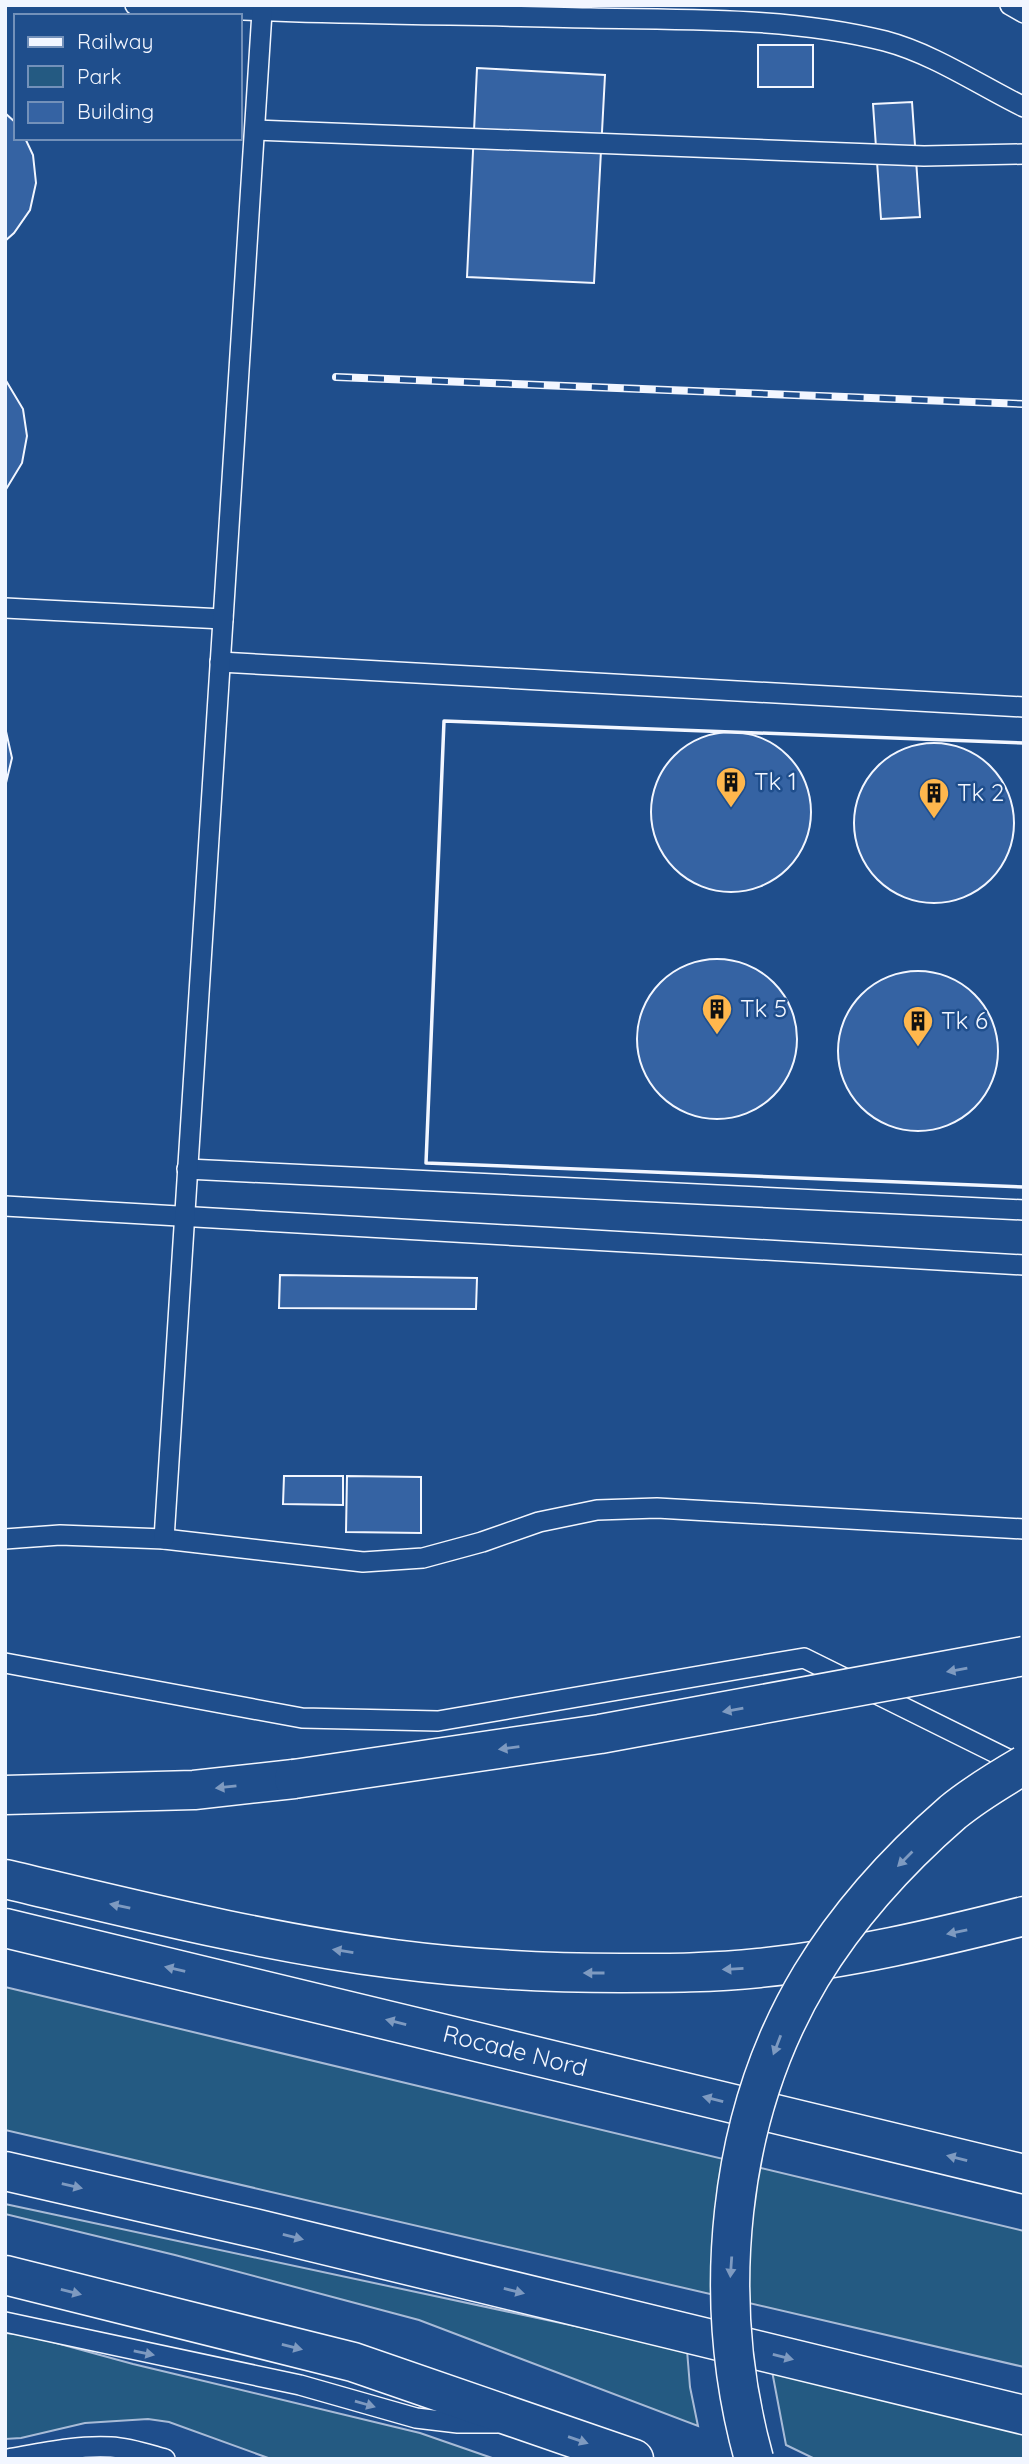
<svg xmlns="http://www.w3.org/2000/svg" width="1029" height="2464" font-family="Quicksand,sans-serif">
	<rect width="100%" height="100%" fill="#1f4e8c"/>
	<g fill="#245a82" stroke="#a8bbd7" stroke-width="2">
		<polygon points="5,1987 1024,2231 1024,2367 5,2130"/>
		<polygon points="5,2204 687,2350 690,2387 698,2426 419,2320 175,2255 5,2214"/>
		<polygon points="5,2333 27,2335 133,2364 420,2433 495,2459 271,2459 169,2422 148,2419 85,2423 21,2438 5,2439"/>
		<polygon points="772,2371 1024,2433 1024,2459 815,2459 786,2445"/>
	</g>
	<g fill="#3563a3" stroke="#f2f6ff" stroke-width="2">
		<rect x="758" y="45" width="55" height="42"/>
		<polygon points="477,68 605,75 594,283 467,277"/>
		<polygon points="912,102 920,217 881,219 873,104"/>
		<polygon points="5,113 16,123 16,138 25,138 33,155 36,183 30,210 14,233 5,241"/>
		<polygon points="5,379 23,409 27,436 22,463 5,491"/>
		<polygon points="5,727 12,758 5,787"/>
		<circle cx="731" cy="812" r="80"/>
		<circle cx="934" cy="823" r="80"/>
		<circle cx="717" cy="1039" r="80"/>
		<circle cx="918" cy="1051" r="80"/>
		<polygon points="280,1275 477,1278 476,1309 279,1308"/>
		<polygon points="284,1476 343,1476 343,1505 283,1504"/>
		<polygon points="347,1476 421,1477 421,1533 346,1532"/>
	</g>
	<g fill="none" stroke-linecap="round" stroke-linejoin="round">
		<g stroke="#f2f6ff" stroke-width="22">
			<g id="service">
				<path d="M135 5C287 14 439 14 590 18 688 20 790 17 885 41 934 54 979 85 1024 107"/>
				<polyline points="1010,5 1024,13"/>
				<polyline points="255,130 924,156 1024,154"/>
				<polyline points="5,608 223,619"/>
				<polyline points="220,662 1024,707"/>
				<polyline points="187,1169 1024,1210"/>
				<polyline points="5,1206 1024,1265"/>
				<polyline points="5,1539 60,1535 164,1539 363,1562 423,1558 482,1542 539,1522 597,1510 657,1508 1024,1529"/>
				<polyline points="164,1539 262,12"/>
				<polyline points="5,1663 302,1718 438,1721 804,1658 1024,1767"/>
				<polyline points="5,2322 300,2385 416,2418 458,2423 497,2423"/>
				<path d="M8 2459C42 2453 77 2445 111 2447 130 2448 147 2454 165 2459"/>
			</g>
		</g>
		<g stroke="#f2f6ff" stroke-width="41">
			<g id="motorway">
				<polyline points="5,1795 194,1790 294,1779"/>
				<path d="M5 1879C133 1909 263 1942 394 1959 470 1969 545 1973 621 1973 667 1973 713 1973 759 1968 848 1959 937 1938 1024 1916"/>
				<polyline points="5,1928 1024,2174"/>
				<polyline points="5,2171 258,2229 1024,2415"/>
				<polyline points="5,2275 353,2362 634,2459"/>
			</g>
		</g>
		<use href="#service" stroke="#1f4e8c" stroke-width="19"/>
		<use href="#motorway" stroke="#1f4e8c" stroke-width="38"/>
		<g stroke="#f2f6ff" stroke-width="8">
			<polyline id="rail" points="336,377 1024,404"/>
		</g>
		<use href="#rail" stroke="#1f4e8c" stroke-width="5" stroke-dasharray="16" stroke-linecap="butt"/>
		<g stroke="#f2f6ff" stroke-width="41" stroke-linecap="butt">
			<g id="motorway-bridge">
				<polyline points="294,1779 600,1734 1024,1656"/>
				<path d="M754 2459C710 2301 726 2117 811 1976 848 1915 900 1858 953 1812 975 1794 1000 1779 1024 1765"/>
			</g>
		</g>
		<use href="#motorway-bridge" stroke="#1f4e8c" stroke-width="38"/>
		<polyline stroke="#f2f6ff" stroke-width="3.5" points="1024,743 444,721 426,1163 1024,1187"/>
	</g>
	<defs><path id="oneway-solid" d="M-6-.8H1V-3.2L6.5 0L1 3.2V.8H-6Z" transform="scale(1.75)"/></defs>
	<g fill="#7e9ac0">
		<use href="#oneway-solid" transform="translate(957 1670) rotate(170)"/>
		<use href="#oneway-solid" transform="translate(733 1710) rotate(170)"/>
		<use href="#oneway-solid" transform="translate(509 1748) rotate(172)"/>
		<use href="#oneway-solid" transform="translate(226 1787) rotate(174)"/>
		<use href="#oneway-solid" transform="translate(905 1859) rotate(135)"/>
		<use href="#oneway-solid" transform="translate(120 1906) rotate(-168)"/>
		<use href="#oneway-solid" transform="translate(957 1932) rotate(168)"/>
		<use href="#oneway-solid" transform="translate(343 1951) rotate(-171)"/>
		<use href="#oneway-solid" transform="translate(175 1969) rotate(-167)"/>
		<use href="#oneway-solid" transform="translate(733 1969) rotate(177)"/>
		<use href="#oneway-solid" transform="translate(594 1973) rotate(-180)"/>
		<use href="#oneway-solid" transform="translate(396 2022) rotate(-166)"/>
		<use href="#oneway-solid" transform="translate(777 2045) rotate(111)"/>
		<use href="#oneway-solid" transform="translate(713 2099) rotate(-166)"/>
		<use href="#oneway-solid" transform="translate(957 2158) rotate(-166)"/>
		<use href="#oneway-solid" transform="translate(72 2186) rotate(13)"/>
		<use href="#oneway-solid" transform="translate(293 2237) rotate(14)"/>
		<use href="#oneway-solid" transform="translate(731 2267) rotate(94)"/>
		<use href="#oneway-solid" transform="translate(514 2291) rotate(14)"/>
		<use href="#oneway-solid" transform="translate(71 2292) rotate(14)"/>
		<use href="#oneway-solid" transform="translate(292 2347) rotate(14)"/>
		<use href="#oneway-solid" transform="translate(144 2353) rotate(12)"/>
		<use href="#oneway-solid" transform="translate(783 2357) rotate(14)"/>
		<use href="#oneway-solid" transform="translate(365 2404) rotate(16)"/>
		<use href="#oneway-solid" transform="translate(578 2440) rotate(19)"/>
	</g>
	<defs>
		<g id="building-pin" transform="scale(1.575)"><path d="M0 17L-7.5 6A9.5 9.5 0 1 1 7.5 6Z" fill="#ffb74d" stroke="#1f4e8c"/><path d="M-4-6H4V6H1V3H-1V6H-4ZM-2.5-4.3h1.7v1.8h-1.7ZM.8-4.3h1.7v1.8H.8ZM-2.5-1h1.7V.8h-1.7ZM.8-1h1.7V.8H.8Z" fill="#111"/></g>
	</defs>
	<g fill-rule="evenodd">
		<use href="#building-pin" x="731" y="782"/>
		<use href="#building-pin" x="934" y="793"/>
		<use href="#building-pin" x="717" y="1009"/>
		<use href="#building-pin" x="918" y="1021"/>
	</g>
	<g text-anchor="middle" stroke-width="5" stroke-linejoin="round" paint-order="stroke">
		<g font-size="24" fill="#f2f6ff" stroke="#1f4e8c" text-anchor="start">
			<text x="754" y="790">Tk 1</text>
			<text x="957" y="801">Tk 2</text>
			<text x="740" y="1017">Tk 5</text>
			<text x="941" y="1029">Tk 6</text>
		</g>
		<g font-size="24" fill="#f2f6ff" stroke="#1f4e8c">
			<text transform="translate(515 2051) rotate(14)" y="8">Rocade Nord</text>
		</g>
	</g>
	<rect width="1029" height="2464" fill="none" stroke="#f2f6ff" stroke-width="14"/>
	<rect x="14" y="14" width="228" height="126" fill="#1f4e8c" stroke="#7391ba" stroke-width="2"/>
	<rect x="28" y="37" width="35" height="10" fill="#f2f6ff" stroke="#7391ba" stroke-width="2"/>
	<text x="77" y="49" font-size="21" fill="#f2f6ff">Railway</text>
	<rect x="28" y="66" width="35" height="21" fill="#245a82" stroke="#7391ba" stroke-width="2"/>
	<text x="77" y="84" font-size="21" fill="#f2f6ff">Park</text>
	<rect x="28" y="102" width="35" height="21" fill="#3563a3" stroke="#7391ba" stroke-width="2"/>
	<text x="77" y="119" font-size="21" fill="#f2f6ff">Building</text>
</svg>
